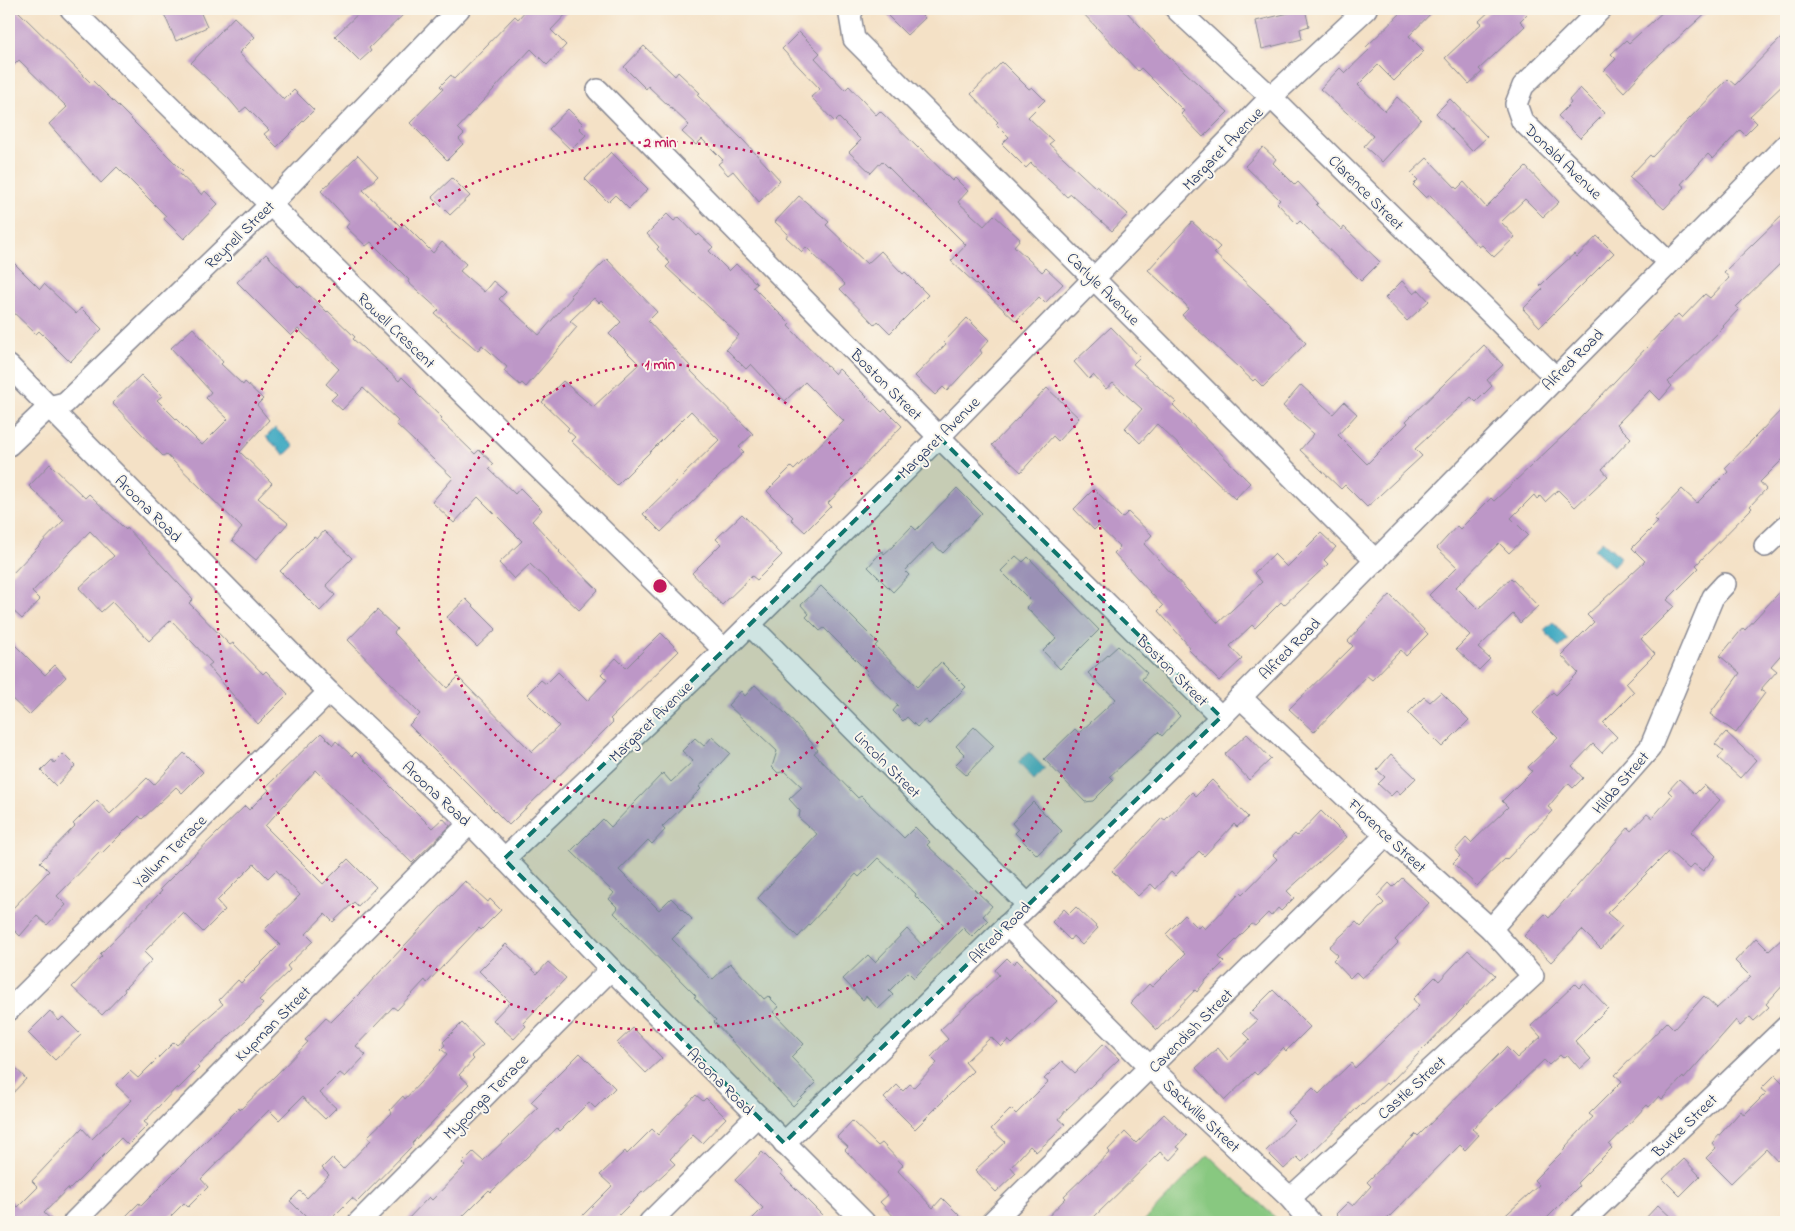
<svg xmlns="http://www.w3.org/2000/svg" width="1795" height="1231" font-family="'Indie Flower',sans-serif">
	<rect width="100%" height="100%" fill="#fbf7ec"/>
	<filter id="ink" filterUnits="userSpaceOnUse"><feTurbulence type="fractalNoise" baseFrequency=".02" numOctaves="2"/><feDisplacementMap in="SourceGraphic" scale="10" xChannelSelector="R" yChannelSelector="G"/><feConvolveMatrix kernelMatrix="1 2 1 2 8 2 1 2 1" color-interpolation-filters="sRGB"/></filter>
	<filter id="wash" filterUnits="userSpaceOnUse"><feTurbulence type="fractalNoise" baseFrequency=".0096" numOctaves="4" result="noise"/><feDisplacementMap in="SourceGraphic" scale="20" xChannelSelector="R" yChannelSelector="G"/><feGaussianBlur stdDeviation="1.12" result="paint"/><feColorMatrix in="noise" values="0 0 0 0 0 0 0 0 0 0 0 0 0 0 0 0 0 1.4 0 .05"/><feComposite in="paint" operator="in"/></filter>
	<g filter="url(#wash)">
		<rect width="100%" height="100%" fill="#f4e1c6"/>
		<polygon fill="#88c880" stroke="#527c6f" points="1208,1155 1280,1222 1143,1222"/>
		<g fill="#42aac2" stroke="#2e6c90">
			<polygon points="275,428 294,446 285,455 266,437"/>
			<polygon points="1602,541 1621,557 1613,566 1594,549"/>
			<polygon points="1553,622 1568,640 1559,648 1544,630"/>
			<polygon points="1029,752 1045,769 1034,780 1018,762"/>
		</g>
		<g id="blocks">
			<g fill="#bd97c7">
				<polygon points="9,9 16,9 91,83 93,81 183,171 180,174 202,195 205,191 218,204 184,239 164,219 166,216 117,167 101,183 49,124 67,107 19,60 9,70"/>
				<polygon points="176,9 199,9 207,27 176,41 164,14"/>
				<polygon points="363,9 409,9 369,48 371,51 360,61 335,36"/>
				<polygon points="527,9 571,9 551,30 566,45 547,65 531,49 458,128 464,134 459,139 463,144 447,160 410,123 443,89 440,86 451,75 454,79 515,16 518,19"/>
				<polygon points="881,9 916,9 925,18 907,35"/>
				<polygon points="1079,9 1124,9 1171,59 1228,112 1203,137 1181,114 1184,111 1141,68 1138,71"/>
				<polygon points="1305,9 1309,26 1300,29 1302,39 1262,49 1256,21"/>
				<polygon points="1405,9 1435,9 1409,36 1424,51 1394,81 1378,65 1358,85 1385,111 1397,97 1421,119 1382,162 1364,146 1373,136 1320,89 1340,68 1345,73 1369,50 1366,47"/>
				<polygon points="1492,9 1532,9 1520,21 1525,26 1479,69 1482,72 1469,84 1445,58 1482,23 1479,21"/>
				<polygon points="1666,9 1710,9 1650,64 1624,92 1604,71 1616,59 1611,54 1626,40 1629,43"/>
				<polygon points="234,17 255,37 239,53 284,100 294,90 314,110 277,147 264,134 269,130 246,107 240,112 229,99 191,63"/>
				<polygon points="799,32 820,53 815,58 845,90 849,86 876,115 880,111 918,148 919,147 952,181 955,178 968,191 958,202 984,226 994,215 1020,239 1014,246 1042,272 1046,268 1063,284 1045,303 1039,297 1016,321 951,261 966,245 882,161 871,173 849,152 861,140 839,118 835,122 811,97 820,89 782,49"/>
				<polygon points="1786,33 1786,82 1750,116 1757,123 1745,135 1740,130 1713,159 1708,154 1681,184 1685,187 1664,209 1629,177 1650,155 1652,157 1728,79 1735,85"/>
				<polygon points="644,46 675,76 678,72 700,93 697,95 744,141 780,180 759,202 733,171 728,175 718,164 723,160 702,139 696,145 682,132 689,125 648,86 646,89 624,67"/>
				<polygon points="1002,62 1029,89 1032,87 1045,100 1028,117 1053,141 1049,144 1096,188 1097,186 1128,214 1112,231 1071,194 1067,197 1031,163 1026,168 1002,144 1009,137 996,124 998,122 971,94"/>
				<polygon points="1580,88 1605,113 1580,138 1558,116 1571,103 1569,100"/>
				<polygon points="1450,99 1487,137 1472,151 1436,113"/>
				<polygon points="568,109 583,124 579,128 586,135 571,150 549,129"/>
				<polygon points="1263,147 1276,159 1273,163 1295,185 1298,182 1318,203 1316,205 1342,230 1344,227 1380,262 1361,281 1300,221 1297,224 1277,203 1280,200 1245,166"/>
				<polygon points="611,152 648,189 629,209 615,195 608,202 585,179"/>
				<polygon points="358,155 378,176 363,190 401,227 404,224 433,253 442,242 466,264 460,271 484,292 493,281 506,292 499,299 539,335 572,297 570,295 607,259 657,312 648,321 690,366 688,368 753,434 739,447 744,452 661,532 643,514 719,440 691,411 617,485 571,441 575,437 567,430 569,428 542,402 563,381 593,407 639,364 609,334 621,322 601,301 599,303 594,298 570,321 577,327 526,387 522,383 520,385 504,371 507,367 482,345 478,351 435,314 439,310 408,282 409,280 371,242 366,246 346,227 350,222 321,191"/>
				<polygon points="1427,158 1457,189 1464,182 1486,207 1526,167 1559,202 1543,217 1525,199 1501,222 1515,237 1494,257 1482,245 1479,247 1430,195 1426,198 1413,185 1418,180 1411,173"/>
				<polygon points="452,178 470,196 450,215 432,197"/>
				<polygon points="799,196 829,222 826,225 867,264 881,251 903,274 905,272 928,295 890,333 878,321 875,325 840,289 845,285 806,247 802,252 786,237 788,234 775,222"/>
				<polygon points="1786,212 1786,258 1736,307 1739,309 1723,326 1724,327 1668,382 1672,386 1660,400 1650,390 1617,424 1631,438 1602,469 1608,476 1575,507 1558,490 1545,502 1540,496 1537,499 1534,495 1511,518 1528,535 1509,553 1499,543 1456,587 1478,609 1511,578 1538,606 1520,623 1513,614 1478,648 1490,659 1479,670 1456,649 1470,635 1429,595 1457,567 1437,548 1457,526 1460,529 1491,498 1494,501 1568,431 1678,314 1682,318 1705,294 1710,298 1729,278 1724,272"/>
				<polygon points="667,214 674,221 679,217 697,236 699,234 713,247 709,251 729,271 736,264 757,284 753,287 790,324 788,326 835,374 839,369 882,412 885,409 902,426 828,503 831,506 805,532 791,519 793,517 767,491 791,467 794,470 844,421 805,382 785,401 751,364 746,369 726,349 739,335 666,267 670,263 657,249 659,247 647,234"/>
				<polygon points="1192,222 1220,247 1214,253 1268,303 1306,343 1263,387 1255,379 1253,381 1182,315 1188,309 1186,305 1148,270"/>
				<polygon points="1597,236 1614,253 1540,327 1523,309 1543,289 1540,286 1551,275 1574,254 1577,257"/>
				<polygon points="266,254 299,288 300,286 327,312 328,311 355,337 353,339 399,381 402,377 417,392 416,393 442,418 440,420 475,454 479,450 494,464 489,469 515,494 520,488 542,510 532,521 560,551 559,552 598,590 579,610 530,564 514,579 499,563 522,541 478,497 454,523 432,502 453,478 396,424 398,421 363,388 342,410 331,400 337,394 326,384 339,369 298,329 291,336 237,282"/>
				<polygon points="9,258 40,289 44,284 76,314 81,308 102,329 70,362 39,331 36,334 9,308"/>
				<polygon points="1402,281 1414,294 1419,290 1429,301 1407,321 1385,298"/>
				<polygon points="967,318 989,340 980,350 982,353 947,391 943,387 935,395 915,376 946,344 944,342"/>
				<polygon points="1111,327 1140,357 1133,364 1176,402 1173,405 1250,483 1235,499 1157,424 1140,443 1125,428 1142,409 1113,383 1106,389 1093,375 1089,379 1074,362"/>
				<polygon points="193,328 223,362 221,364 243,385 245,382 263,399 257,405 269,420 240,452 272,483 258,498 288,523 256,560 232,540 242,528 166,454 163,456 112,403 141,375 162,396 157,400 202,445 228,419 206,398 211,392 171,348"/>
				<polygon points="1484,345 1503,365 1487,380 1492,386 1476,402 1471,397 1415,449 1422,456 1367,507 1345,485 1341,489 1300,450 1314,434 1283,406 1301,385 1333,414 1344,402 1357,414 1338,435 1367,464 1408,423 1406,421"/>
				<polygon points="1047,388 1079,418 1058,441 1053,436 1021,472 992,445"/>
				<polygon points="1786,405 1786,456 1760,482 1766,489 1750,506 1752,508 1696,565 1699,568 1667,600 1674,606 1641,639 1655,654 1626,683 1634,692 1603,723 1617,737 1602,753 1593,744 1572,766 1583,778 1573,788 1568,783 1548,807 1553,811 1506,860 1505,859 1477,886 1453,863 1460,856 1455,850 1466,838 1471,843 1508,807 1502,801 1532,771 1528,767 1558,738 1533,713 1553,692 1556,695 1578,673 1561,655 1594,622 1587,615 1645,561 1632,548 1658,522 1654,518 1682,489 1697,503 1728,472 1725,468"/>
				<polygon points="50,464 85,498 89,494 126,530 127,528 193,599 189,603 230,645 233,643 263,674 266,671 288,694 258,724 208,666 212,663 171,620 149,641 112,602 101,612 79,588 114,556 90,531 32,592 40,600 22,619 9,607 9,577 64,520 29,486"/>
				<polygon points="957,488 982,513 943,553 932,543 905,571 909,575 893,592 868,567 882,551 884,554 892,547 912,526 916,530"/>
				<polygon points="1094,489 1122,518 1128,512 1152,535 1144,544 1218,623 1262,582 1254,573 1274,554 1287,567 1321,533 1336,547 1324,560 1328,564 1284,605 1281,602 1255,628 1252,625 1230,646 1242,659 1219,681 1188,649 1190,647 1158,611 1163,606 1114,553 1120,547 1098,526 1094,530 1074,509"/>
				<polygon points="742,514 782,555 757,580 752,576 722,605 692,573 721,544 716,539"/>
				<polygon points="324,531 352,558 326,585 335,595 320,611 280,571 314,537 317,539"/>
				<polygon points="1016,556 1023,562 1028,557 1099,630 1060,669 1043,651 1056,638 1026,607 1032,602 1001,571"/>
				<polygon points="1786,585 1786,649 1771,666 1777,671 1760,690 1765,693 1736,733 1710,714 1740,673 1720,656 1743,628 1745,630"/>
				<polygon points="821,586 878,643 875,646 917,687 941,662 966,687 929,724 925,720 917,727 907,717 903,721 893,711 898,705 866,674 868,672 824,628 820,631 806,617 809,614 801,605"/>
				<polygon points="1390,595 1428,634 1406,656 1401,650 1372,680 1367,676 1314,732 1289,709 1353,646 1348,641"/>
				<polygon points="466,599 496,629 477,647 447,617"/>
				<polygon points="377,610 397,629 394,633 447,688 458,677 532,752 559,726 527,694 541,680 546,684 558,672 587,701 607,680 601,674 616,658 626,668 661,633 679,651 610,719 613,722 509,825 409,725 420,714 348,640"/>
				<polygon points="9,639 45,675 55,665 66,677 29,715 9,696"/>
				<polygon points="1118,646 1147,673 1142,679 1180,716 1162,736 1158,732 1110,776 1114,780 1093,801 1085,802 1044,759 1075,729 1079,733 1116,699 1088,673"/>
				<polygon points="755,685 787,715 818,750 814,753 858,798 861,796 904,838 915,827 930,842 927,845 992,906 983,916 988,921 972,937 963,928 914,978 908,972 889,991 893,995 878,1009 866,996 863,1000 843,979 868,955 875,962 907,929 923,946 944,925 915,896 916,894 878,858 859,877 856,874 798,937 758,898 817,834 799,818 800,811 789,799 802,787 785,771 778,773 772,767 777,751 728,705 741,691 745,696"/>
				<polygon points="1441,692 1469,720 1442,747 1408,713 1424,697 1430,702"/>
				<polygon points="974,727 994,746 966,775 955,765 965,755 956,746"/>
				<polygon points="1726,732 1756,760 1740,778 1718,758 1724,751 1715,744"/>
				<polygon points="321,733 333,745 336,741 352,756 356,752 432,828 443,818 450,826 412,863 316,770 265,826 323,884 348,859 376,887 358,906 354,902 333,922 325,914 306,934 313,941 287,966 290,970 259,1000 263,1004 197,1066 199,1068 178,1089 177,1087 144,1122 148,1125 128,1145 121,1138 69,1190 68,1188 44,1213 54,1222 9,1222 9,1198 18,1207 38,1187 32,1181 82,1128 92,1139 132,1100 116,1085 130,1071 138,1078 174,1042 177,1045 223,1004 219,1000 238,980 241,983 280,944 265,929 300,895 276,870 268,878 254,864 217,901 225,910 203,932 183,912 144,952 152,960 124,989 125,991 102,1015 72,987 102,956 100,954 162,891 160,889 188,861 245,806 249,810 269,790 266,787"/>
				<polygon points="1247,734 1271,759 1249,780 1225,754"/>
				<polygon points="712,737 730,753 699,787 701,789 662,827 665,830 652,844 648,840 619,870 659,910 671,898 692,919 672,939 712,980 730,963 764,999 768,996 779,1007 773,1012 804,1044 791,1057 816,1083 793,1106 714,1022 716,1020 694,997 696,996 614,913 618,908 609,899 614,893 571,851 603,819 611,827 663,773 671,782 693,761 682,751 695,738 704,746"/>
				<polygon points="184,753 203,772 182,793 176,787 142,819 139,816 102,853 100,852 57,896 66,905 47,925 37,916 20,936 9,925 9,912 49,871 40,862 75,826 73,824 97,800 110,814 147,778 154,785"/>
				<polygon points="63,754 75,766 56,786 41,771 52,760 54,763"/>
				<polygon points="1391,754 1416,778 1400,794 1397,790 1391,796 1378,784 1385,777 1377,770"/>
				<polygon points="1679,779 1695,794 1704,785 1720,800 1691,832 1716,856 1703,871 1694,864 1689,869 1669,851 1607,913 1622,926 1601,949 1582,930 1551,962 1524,936 1545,914 1549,918 1628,828 1631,831 1647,814 1652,818 1672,795 1668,791"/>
				<polygon points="1212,780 1248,817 1237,827 1234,824 1204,856 1199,851 1175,876 1171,872 1156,889 1151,884 1138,896 1112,871 1162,818 1165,820 1192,792 1196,796"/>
				<polygon points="1033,802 1062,831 1037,855 1015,833 1018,830 1012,823"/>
				<polygon points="1321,811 1347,837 1287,891 1294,898 1281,911 1278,908 1271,916 1268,913 1255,926 1252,924 1219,957 1224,962 1206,980 1197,992 1195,990 1157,1030 1131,1003 1149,984 1152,987 1185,954 1166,934 1185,915 1198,928 1201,925 1205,929 1240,893 1242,895 1277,859 1273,855 1295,834 1297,836"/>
				<polygon points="1402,878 1429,903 1395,940 1398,943 1377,965 1362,978 1356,972 1350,978 1333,960 1338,955 1329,947 1356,922 1361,927 1384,903 1377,896 1389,883 1393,887"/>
				<polygon points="465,881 488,902 490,899 501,910 481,930 479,928 427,983 425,980 397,1010 393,1007 356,1046 366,1055 345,1077 340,1073 320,1093 336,1108 325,1119 302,1097 279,1120 269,1110 201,1179 208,1187 188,1207 184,1203 165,1222 120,1222 139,1203 141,1206 239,1108 240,1110 276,1075 308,1042 305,1040 326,1018 331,1022 361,992"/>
				<polygon points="1076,907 1098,928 1082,945 1073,936 1070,940 1052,922 1064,909 1069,914"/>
				<polygon points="1786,935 1786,982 1766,1004 1769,1007 1754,1021 1750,1017 1740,1026 1736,1020 1684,1079 1683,1077 1662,1099 1659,1096 1649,1107 1647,1105 1609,1145 1612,1148 1577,1183 1579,1186 1543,1222 1498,1222 1539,1185 1534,1180 1567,1147 1566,1146 1593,1117 1589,1114 1622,1081 1615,1075 1667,1022 1674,1029 1704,996 1717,1008 1751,977 1735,961 1756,938 1769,951"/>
				<polygon points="506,944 537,974 548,962 566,978 523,1023 526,1026 514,1039 493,1020 510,1002 479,971"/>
				<polygon points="1468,950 1495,975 1388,1085 1386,1083 1363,1104 1362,1103 1302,1162 1297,1157 1284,1169 1266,1151 1295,1121 1287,1113 1313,1088 1319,1094 1351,1063 1355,1068 1419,1006 1413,999 1435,977 1439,981"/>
				<polygon points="1007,958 1013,964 1017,960 1057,1001 1012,1044 1008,1040 1001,1047 991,1037 965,1062 973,1071 915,1129 884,1098 897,1085 903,1091 910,1084 914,1087 937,1063 931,1057 948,1039 940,1030 999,975 995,970"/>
				<polygon points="1584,983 1608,1008 1575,1041 1591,1059 1580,1069 1567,1054 1563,1058 1560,1055 1549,1065 1544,1060 1472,1129 1479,1135 1465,1150 1460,1145 1384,1222 1338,1222 1341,1219 1336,1214 1348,1202 1353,1206 1371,1186 1367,1182 1416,1134 1418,1136 1506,1047 1517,1058 1541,1037 1531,1026 1575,984 1579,988"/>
				<polygon points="1273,990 1310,1027 1286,1051 1283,1048 1257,1075 1254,1072 1225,1100 1196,1068 1218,1048 1228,1060 1250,1039 1244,1033 1257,1021 1249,1014"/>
				<polygon points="50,1011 59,1021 63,1017 81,1035 55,1060 28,1033"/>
				<polygon points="462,1023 483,1045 471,1056 474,1059 459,1075 469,1084 412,1143 413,1145 357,1202 352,1198 328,1222 311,1222 290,1201 300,1191 307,1198 329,1175 322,1168 332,1158 343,1169 371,1140 367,1137 392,1113 390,1110 403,1096 405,1099 447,1054 441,1049 445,1045 443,1042"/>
				<polygon points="633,1028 662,1058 646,1073 617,1043"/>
				<polygon points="1103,1044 1119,1059 1066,1110 1059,1119 1065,1124 1053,1137 1036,1152 1030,1146 1011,1167 1016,1173 996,1192 975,1170 1005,1142 991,1129 1011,1109 1016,1114 1048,1082 1044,1079 1062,1061 1075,1073"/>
				<polygon points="580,1053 615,1088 595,1108 589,1102 560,1131 557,1128 491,1192 489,1190 457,1222 405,1222 429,1197 432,1200 465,1166 462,1163 473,1152 483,1161 538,1108 531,1102"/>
				<polygon points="9,1061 26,1079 9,1097"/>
				<polygon points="1775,1075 1786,1086 1786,1152 1777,1161 1766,1149 1731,1183 1706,1158 1716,1148 1712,1143 1741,1111 1744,1115 1766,1093 1761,1089"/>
				<polygon points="696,1095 703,1101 706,1098 726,1118 702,1143 693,1135 670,1159 675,1164 643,1193 642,1192 612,1222 576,1222 612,1186 600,1175 625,1151 627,1154 652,1129 658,1135"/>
				<polygon points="1164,1114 1187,1136 1177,1147 1180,1149 1170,1160 1160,1152 1089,1222 1043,1222 1066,1198 1064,1196 1110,1152 1108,1150 1125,1132 1136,1143"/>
				<polygon points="852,1121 878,1146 882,1143 903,1165 898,1171 933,1208 942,1198 966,1222 899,1222 880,1202 888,1195 845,1150 848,1147 837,1137"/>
				<polygon points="762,1152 782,1172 781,1174 829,1222 749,1222 763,1208 735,1180"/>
				<polygon points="1684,1159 1700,1176 1680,1196 1663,1179"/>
				<polygon points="1658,1205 1676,1222 1642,1222"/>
			</g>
		</g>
	</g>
	<g filter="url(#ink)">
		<use href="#blocks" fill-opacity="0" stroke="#888892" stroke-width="1"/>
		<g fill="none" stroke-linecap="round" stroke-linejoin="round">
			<g stroke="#888892" stroke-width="24">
				<g id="minor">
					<polyline points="71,9 724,650"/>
					<polyline points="853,9 850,15 854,39 1376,561"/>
					<polyline points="1176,9 1271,97 1555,377"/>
					<polyline points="1601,9 1523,86 1516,104 1522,121 1668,262"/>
					<polyline points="598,90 939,437 1221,717"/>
					<polyline points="9,366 329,692 470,823 611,969 864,1222"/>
					<polyline points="9,445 49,407 65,403 270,205 459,9"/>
					<polyline points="1765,546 1786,526"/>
					<polyline points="750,625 1027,904"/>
					<polyline points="1240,697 1386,835 1491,929 1533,976 1290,1198"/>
					<polyline points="504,859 724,650 939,437 1271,97 1366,9"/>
					<polyline points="1007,925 1151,1068 1290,1198 1310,1222"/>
					<polyline points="1491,929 1650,748 1713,597 1725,584"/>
					<polyline points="9,1010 329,692"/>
					<polyline points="784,1143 1221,717 1786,145"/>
					<polyline points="74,1222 470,823"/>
					<polyline points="359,1222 611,969"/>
					<polyline points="650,1222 756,1117"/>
					<polyline points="992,1222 1386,835"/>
					<polyline points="1582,1222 1786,1027"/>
				</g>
			</g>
			<use href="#minor" stroke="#fff" stroke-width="21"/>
		</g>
	</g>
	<path fill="#0f766e" fill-opacity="0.2" stroke="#0f766e" stroke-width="4" stroke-dasharray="10 6" stroke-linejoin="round" d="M939 437 1221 717 784 1143 504 859 724 650Z"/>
	<g fill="none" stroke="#c2185b" stroke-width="2.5" stroke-dasharray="2.5 5">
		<circle cx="660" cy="586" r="222"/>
		<circle cx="660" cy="586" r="444"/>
	</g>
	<g text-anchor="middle" stroke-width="4" stroke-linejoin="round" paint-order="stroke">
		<g font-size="16" fill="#1b2f5e" stroke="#fbf7ec">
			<text transform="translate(1222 148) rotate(-46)" y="6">Margaret Avenue</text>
			<text transform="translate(1564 161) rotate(44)" y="6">Donald Avenue</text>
			<text transform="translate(1367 192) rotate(45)" y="6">Clarence Street</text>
			<text transform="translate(239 234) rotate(-44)" y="6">Reynell Street</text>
			<text transform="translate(1104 288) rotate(45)" y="6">Carlyle Avenue</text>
			<text transform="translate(397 330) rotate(44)" y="6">Rowell Crescent</text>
			<text transform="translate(1572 359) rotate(-45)" y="6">Alfred Road</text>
			<text transform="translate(887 384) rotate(45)" y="6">Boston Street</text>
			<text transform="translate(938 437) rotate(-45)" y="6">Margaret Avenue</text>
			<text transform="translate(149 508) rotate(45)" y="6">Aroona Road</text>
			<text transform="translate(1289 648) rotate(-45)" y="6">Alfred Road</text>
			<text transform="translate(1173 670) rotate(45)" y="6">Boston Street</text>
			<text transform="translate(650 721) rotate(-44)" y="6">Margaret Avenue</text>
			<text transform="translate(888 764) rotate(45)" y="6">Lincoln Street</text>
			<text transform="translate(1620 782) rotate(-49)" y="6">Hilda Street</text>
			<text transform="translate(437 793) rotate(43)" y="6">Aroona Road</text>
			<text transform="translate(1388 835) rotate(43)" y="6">Florence Street</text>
			<text transform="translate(169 851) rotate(-45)" y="6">Yallum Terrace</text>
			<text transform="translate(999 932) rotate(-45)" y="6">Alfred Road</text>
			<text transform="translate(272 1023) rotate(-45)" y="6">Kupman Street</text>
			<text transform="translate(1190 1030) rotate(-45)" y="6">Cavendish Street</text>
			<text transform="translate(721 1081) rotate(45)" y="6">Aroona Road</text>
			<text transform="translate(1411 1087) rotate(-42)" y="6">Castle Street</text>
			<text transform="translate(485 1096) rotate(-45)" y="6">Myponga Terrace</text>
			<text transform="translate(1202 1115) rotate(43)" y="6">Sackville Street</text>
			<text transform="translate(1684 1125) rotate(-44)" y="6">Burke Street</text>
		</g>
	</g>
	<circle cx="660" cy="586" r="8" fill="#c2185b" stroke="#fbf7ec" stroke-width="2.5"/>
	<g font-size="15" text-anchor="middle" font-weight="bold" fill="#c2185b" stroke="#fbf7ec" stroke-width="4" stroke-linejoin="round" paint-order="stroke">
		<text x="660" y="147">2 min</text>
		<text x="660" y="369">1 min</text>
	</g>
	<rect width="1795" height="1231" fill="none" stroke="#fbf7ec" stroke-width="30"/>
</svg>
